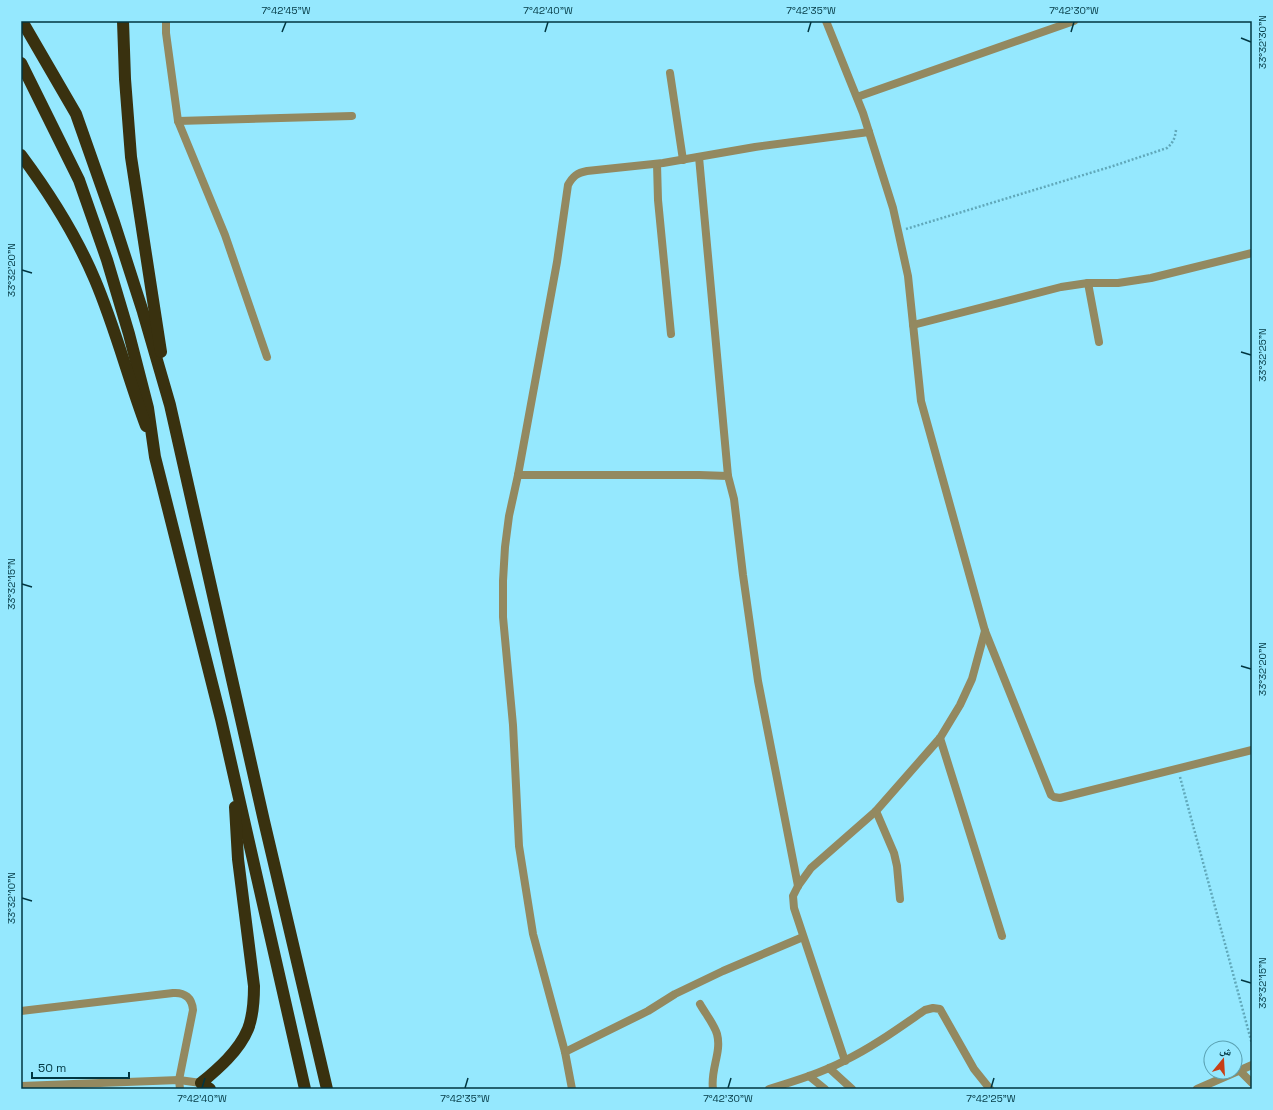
<svg xmlns="http://www.w3.org/2000/svg" width="1273" height="1110" font-family="'Space Grotesk','Noto Naskh Arabic',sans-serif">
	<rect width="100%" height="100%" fill="#95e8fe"/>
	<g fill="none" stroke-linecap="round" stroke-linejoin="round">
		<g stroke="#60a8ba" stroke-width="2.5" stroke-dasharray="2 2" stroke-linecap="butt">
			<path d="M906 229 1113 166 1167 148C1173 143 1175 138 1176 130"/>
			<polyline points="1180,777 1252,1044"/>
		</g>
		<g stroke="#938960" stroke-width="8">
			<polyline points="166,21 166,33 178,121 225,235 267,357"/>
			<polyline points="826,21 863,113 893,208 908,276 921,401 985,631 1051,795 1054,797 1060,798 1252,750"/>
			<polyline points="670,73 683,160"/>
			<polyline points="857,97 1074,21"/>
			<polyline points="178,121 352,116"/>
			<polyline points="699,157 728,476"/>
			<polyline points="657,164 658,200 671,334"/>
			<polyline points="1088,283 1099,342"/>
			<polyline points="913,325 1061,287 1088,283 1118,283 1151,278 1252,253"/>
			<polyline points="518,475 699,475 728,476 734,499 743,575 758,681 798,886"/>
			<polyline points="940,738 1002,936"/>
			<polyline points="876,811 894,853 897,866 900,899"/>
			<path d="M700 1004C705 1013 714 1024 717 1034 722 1052 710 1070 713 1089"/>
			<path d="M21 1011 173 993C185 992 192 998 193 1010L179 1080 180 1089"/>
			<polyline points="565,1052 648,1011 675,994 723,971 803,937"/>
			<polyline points="845,1061 794,908 793,896 798,886 811,868 876,811 940,738 960,705 972,679 985,631"/>
			<polyline points="829,1068 852,1089"/>
			<polyline points="1240,1071 1252,1083"/>
			<polyline points="809,1076 825,1089"/>
			<polyline points="21,1086 179,1080 201,1083 201,1088"/>
			<path d="M572 1089 565 1052 533 934 519 846 513 725 503 617V581L505 547 509 516 518 475 557 262 568 185C573 176 577 173 587 171L663 163 755 147 869 132"/>
			<path d="M769 1089C795 1081 821 1073 844 1061 873 1047 899 1028 925 1010L933 1008 940 1009 974 1069 990 1089"/>
			<polyline points="1197,1089 1252,1065"/>
		</g>
		<g stroke="#39310f" stroke-width="12">
			<polyline points="22,21 76,114 114,222 143,312 170,405 264,821 327,1089"/>
			<polyline points="123,21 125,79 131,157 161,352"/>
			<polyline points="21,63 79,180 107,260 129,334 148,408 155,457 221,719 305,1089"/>
			<path d="M21 155C50 194 76 235 95 280 115 327 128 378 146 426"/>
			<path d="M210 1089 201 1083C218 1069 239 1051 248 1029 253 1016 254 1001 254 986L238 859 235 807"/>
		</g>
	</g>
	<path fill="none" stroke="#013641" stroke-width="1.5" d="M282 32 286 22M545 32 548 22M808 32 811 22M1071 32 1074 22M1241 38 1251 42M22 270 32 273M1241 352 1251 355M22 584 32 587M1241 666 1251 669M22 898 32 901M1241 980 1251 983M202 1088 205 1078M465 1088 468 1078M728 1088 731 1078M991 1088 994 1078"/>
	<rect width="1273" height="1110" fill="none" stroke="#95e8fe" stroke-width="44"/>
	<g transform="translate(1223 1060) rotate(18)"><circle r="19" fill="#95e8fe" stroke="#5aa1b2"/>
	<path d="M0-3L7 15L0 10L-7 15Z" fill="#c73f16"/>
	<text y="-6" font-size="11" font-weight="bold" text-anchor="middle" fill="#013641">ش</text>
	</g>
	<path d="M32 1072v6h97v-6" fill="none" stroke="#013641" stroke-width="2"/>
	<text x="38" y="1072" font-size="12" fill="#013641" stroke="#95e8fe" stroke-width="3" paint-order="stroke">50 m</text>
	<rect x="22" y="22" width="1229" height="1066" fill="none" stroke="#013641" stroke-width="1.5"/>
	<g font-size="10" text-anchor="middle" fill="#013641">
		<text x="286" y="14">7°42'45"W</text>
		<text x="548" y="14">7°42'40"W</text>
		<text x="811" y="14">7°42'35"W</text>
		<text x="1074" y="14">7°42'30"W</text>
		<text transform="translate(1262 42) rotate(-90)" y="4">33°32'30"N</text>
		<text transform="translate(11 270) rotate(-90)" y="4">33°32'20"N</text>
		<text transform="translate(1262 355) rotate(-90)" y="4">33°32'25"N</text>
		<text transform="translate(11 584) rotate(-90)" y="4">33°32'15"N</text>
		<text transform="translate(1262 669) rotate(-90)" y="4">33°32'20"N</text>
		<text transform="translate(11 898) rotate(-90)" y="4">33°32'10"N</text>
		<text transform="translate(1262 983) rotate(-90)" y="4">33°32'15"N</text>
		<text x="202" y="1102">7°42'40"W</text>
		<text x="465" y="1102">7°42'35"W</text>
		<text x="728" y="1102">7°42'30"W</text>
		<text x="991" y="1102">7°42'25"W</text>
	</g>
</svg>
